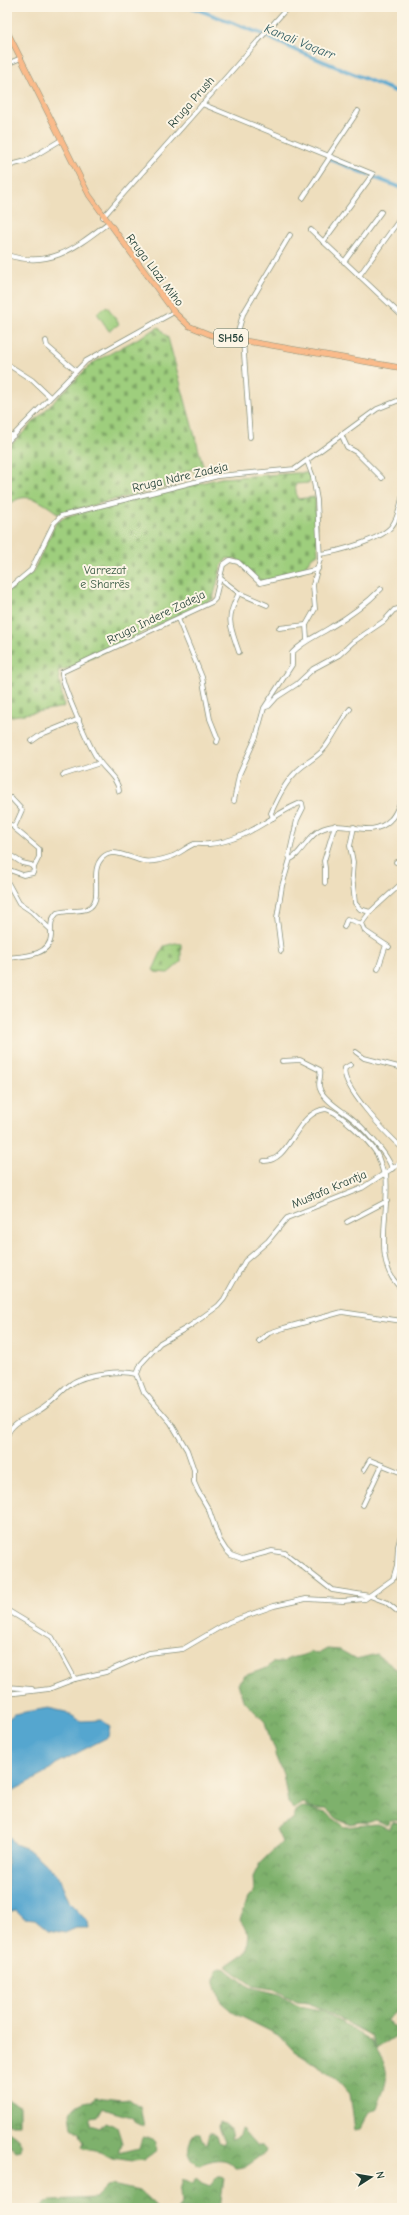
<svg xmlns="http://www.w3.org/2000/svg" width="409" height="2215" font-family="'Comic Neue',sans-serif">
	<defs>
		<pattern id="forest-crowns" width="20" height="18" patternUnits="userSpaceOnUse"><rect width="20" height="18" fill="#7eb16c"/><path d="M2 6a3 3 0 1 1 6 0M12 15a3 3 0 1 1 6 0" fill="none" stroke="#67915a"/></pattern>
		<pattern id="cemetery-stones" width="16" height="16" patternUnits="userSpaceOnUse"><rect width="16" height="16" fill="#9ece7d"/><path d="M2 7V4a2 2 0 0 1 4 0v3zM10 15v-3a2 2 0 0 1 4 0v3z" fill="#80a867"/></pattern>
	</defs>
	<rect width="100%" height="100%" fill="#fcf5e5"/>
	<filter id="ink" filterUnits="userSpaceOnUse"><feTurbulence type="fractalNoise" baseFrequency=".025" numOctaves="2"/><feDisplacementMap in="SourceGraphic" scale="8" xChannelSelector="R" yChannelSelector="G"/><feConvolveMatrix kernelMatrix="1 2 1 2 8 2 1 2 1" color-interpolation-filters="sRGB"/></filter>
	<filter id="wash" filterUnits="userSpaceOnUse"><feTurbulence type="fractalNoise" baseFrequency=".012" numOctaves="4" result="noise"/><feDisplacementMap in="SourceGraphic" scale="16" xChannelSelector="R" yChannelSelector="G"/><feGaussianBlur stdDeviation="0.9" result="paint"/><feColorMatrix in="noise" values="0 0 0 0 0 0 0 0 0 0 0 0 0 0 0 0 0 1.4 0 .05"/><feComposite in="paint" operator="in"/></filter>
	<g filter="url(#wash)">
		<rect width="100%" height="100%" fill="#eedebd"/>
		<g fill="url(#forest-crowns)" stroke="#4e7750">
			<path d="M327 1649 340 1650 356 1659 377 1654 396 1669 402 1670V1820L390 1821 387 1825 375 1820 368 1823 360 1822 349 1824 339 1820 326 1809C317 1809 309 1810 303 1803L294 1809 288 1803 283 1774 277 1760 275 1749 270 1740 265 1722 243 1700 238 1683 244 1676 267 1668 273 1662H283C291 1655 302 1658 310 1652L318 1654Z"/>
			<path d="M302 1807 326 1813 345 1827 377 1824 390 1829 392 1823 402 1822V1991H400C399 1999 402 2006 402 2015L397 2013 386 2020 402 2032 376 2049 372 2036 309 2003 297 2002 274 1989 253 1986 226 1966 247 1951 249 1934 240 1920 248 1898 254 1892 253 1877 260 1863 282 1842 276 1829 293 1820 296 1811Z"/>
			<path d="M221 1968 226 1969 249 1987 279 1994 298 2006 320 2010 372 2041C375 2051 384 2059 385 2066 390 2081 381 2095 377 2109L368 2114 360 2129 355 2130 350 2094 336 2078 294 2051 280 2036 234 2013 221 2002 214 1980 216 1970Z"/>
			<path d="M95 2097 121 2100 129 2099 140 2107 144 2126 134 2121 133 2117C128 2116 107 2111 103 2108L98 2117 90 2118V2125L100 2128 105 2122 117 2127 122 2143 119 2153 139 2148 142 2138 144 2137 154 2141 157 2151 144 2160 133 2161 112 2158 100 2152 84 2149 82 2147 84 2142 81 2138 80 2133 72 2127 70 2114C73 2104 83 2101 92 2101Z"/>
			<polygon points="7,2098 19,2106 19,2124 7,2124"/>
			<path d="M220 2122C228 2124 233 2131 231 2139L238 2137 241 2129 243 2130 257 2146H262L266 2150 265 2153C252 2159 252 2168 235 2168 227 2155 211 2160 199 2165 187 2158 185 2143 196 2133H201L205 2143 207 2144 210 2133H213L217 2136 219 2143 223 2145 225 2142 219 2127Z"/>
			<path d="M7 2131C15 2134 23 2141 21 2150L16 2151 12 2146 7 2147Z"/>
			<polygon points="217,2177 222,2177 224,2179 220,2208 178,2208 181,2202 180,2190 183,2180 193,2183 196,2178 202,2183 210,2186"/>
			<polygon points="112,2185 139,2191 157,2208 38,2208 52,2200 95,2198 107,2186"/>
		</g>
		<g fill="url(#cemetery-stones)" stroke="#5e8658">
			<path d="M159 327 168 338 205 473 195 474 193 469 183 472V478L174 485 57 514 56 512C41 501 22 488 7 508V449L91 364Z"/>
			<polygon points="297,473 309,473 310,483 295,484 297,499 315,497 318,554 312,557 301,572 260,582 238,560 227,558 221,567 213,599 69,668 58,671 64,707 7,717 7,592 33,572 56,523 67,516 221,478"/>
			<polygon points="175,943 181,944 181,962 168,973 155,972 153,970 164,946"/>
		</g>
		<polygon fill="#9ece7d" stroke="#5e8658" points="107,306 119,324 109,331 97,313"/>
		<g fill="#54a6cf" stroke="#3a7282">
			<polygon points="48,1708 66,1712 81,1721 102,1720 110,1727 108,1737 56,1764 44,1774 7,1794 7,1720 14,1714"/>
			<polygon points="7,1833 15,1844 28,1849 58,1875 70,1903 88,1922 89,1928 76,1928 65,1933 48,1930 35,1919 24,1918 16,1910 7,1912"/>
		</g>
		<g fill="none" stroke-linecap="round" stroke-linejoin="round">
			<g stroke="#54a6cf" stroke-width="4">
				<polyline points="191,7 262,34 291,48 402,94"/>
				<polyline points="330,159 368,175"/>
				<polyline points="373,177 402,188"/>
			</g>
		</g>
	</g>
	<g filter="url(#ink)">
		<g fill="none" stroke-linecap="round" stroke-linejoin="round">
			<g stroke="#868e78" stroke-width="5.5">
				<g id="minor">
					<polyline points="7,64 21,58"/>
					<polyline points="202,104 373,174 323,242"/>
					<polyline points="328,156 358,111"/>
					<polyline points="7,159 12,165"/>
					<polyline points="7,166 26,161 61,140"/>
					<polyline points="303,198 330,157"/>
					<polyline points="103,217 288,7"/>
					<polyline points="311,230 402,316"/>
					<path d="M7 255C50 269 75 248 108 223"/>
					<polyline points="344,262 381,212"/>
					<polyline points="359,276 402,216"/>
					<polyline points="236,339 243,314 290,235"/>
					<polyline points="243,340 250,437"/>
					<polyline points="46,341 47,346 76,371"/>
					<polyline points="7,364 32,380 50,397"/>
					<polyline points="7,433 13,436"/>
					<polyline points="341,434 347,447 356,452 382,478"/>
					<polyline points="7,442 86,361 174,312"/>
					<polyline points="307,461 313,477 317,500 320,559 313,585 315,609 306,625 307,639"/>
					<path d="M320 554C337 552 380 540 391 527 398 519 400 507 402 498"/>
					<polyline points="220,578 239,593 267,605"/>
					<polyline points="7,590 31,570 54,523 61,516 218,476 295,469 377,409 402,399"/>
					<polyline points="178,619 202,677 210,719 218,739 217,742"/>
					<polyline points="279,628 306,625"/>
					<path d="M239 652C230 626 225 619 239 593"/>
					<polyline points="266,707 269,706 277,697 297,684 313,669 339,655 353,642 384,621 394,610 402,608"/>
					<polyline points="32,741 42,734 79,719"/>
					<polyline points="402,744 402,759"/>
					<polyline points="63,775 100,763"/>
					<path d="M119 791C118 778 103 769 97 758 90 747 60 682 62 672L212 602 215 599 223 565 230 560 238 562 260 583 318 569"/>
					<polyline points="11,798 22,810 14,828 39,849 39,857 34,867"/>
					<path d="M234 801 239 775 256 737 264 708 292 665V653C303 641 317 636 331 627 350 616 366 604 381 589"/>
					<path d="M273 818 271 813C277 799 284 784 295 773 303 764 315 759 323 750 332 740 340 721 350 709"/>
					<polyline points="7,824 14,826"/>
					<polyline points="354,827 350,846 353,862 352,876 355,903 360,909 370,912"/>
					<polyline points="7,853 22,863 31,865 34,869 33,873 23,875 7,869"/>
					<path d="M290 859C298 858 309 835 320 830 343 817 370 841 390 820 396 815 398 806 402 799"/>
					<polyline points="396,862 402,862"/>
					<polyline points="7,881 19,903 31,911 50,929"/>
					<polyline points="325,883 325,868 324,861 335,825"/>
					<polyline points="344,927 347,919 362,924"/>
					<polyline points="389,947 365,931 362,923 370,912 402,883"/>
					<path d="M7 958C21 956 50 957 51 936 51 926 50 920 57 913 67 910 79 912 87 909 106 900 87 872 103 857 114 847 131 859 143 861 153 863 164 859 173 856 180 853 187 847 194 844 199 843 204 845 209 844 223 843 241 837 252 830 261 826 296 802 302 803L303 808 297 820 289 856 290 859 282 886 277 918 281 951"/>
					<polyline points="378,969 386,945"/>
					<polyline points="356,1052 364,1058 402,1068"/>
					<path d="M282 1061 300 1060 320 1070C322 1076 317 1083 320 1089 323 1099 341 1110 349 1116 361 1125 389 1155 392 1169"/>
					<path d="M350 1065 345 1068C339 1085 389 1136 402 1148"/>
					<path d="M264 1161C291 1162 295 1112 326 1109 341 1113 369 1141 377 1154 380 1161 382 1168 384 1175"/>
					<path d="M386 1174C391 1209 370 1263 402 1289"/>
					<polyline points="347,1222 387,1201"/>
					<polyline points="259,1341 269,1333 284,1328 342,1312 402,1321"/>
					<polyline points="137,1374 144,1392 171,1423 187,1450 194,1470 194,1482 198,1491 209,1510 219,1539 226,1550 231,1555 242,1559 272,1551 285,1553 332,1590 370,1596 386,1602 402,1615"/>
					<polyline points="137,1374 141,1364 160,1343 190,1326 218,1306 224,1299 245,1261 268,1241 287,1218 362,1188 402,1162"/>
					<path d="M7 1436C12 1421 29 1417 40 1410 52 1403 60 1392 71 1384 84 1374 122 1370 137 1374"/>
					<polyline points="364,1470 370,1460 402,1473"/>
					<polyline points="363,1505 382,1465"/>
					<polyline points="7,1610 52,1637 75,1679"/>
					<polyline points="7,1687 32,1689"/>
					<polyline points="7,1694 49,1689 75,1679 106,1672 149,1653 183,1649 229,1622 274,1606 306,1599 343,1601 365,1599 393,1579 397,1565 398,1546 402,1531"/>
				</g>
			</g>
			<g stroke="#868e78" stroke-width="6">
				<polyline id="major" points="7,31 89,195 174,312 189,326 211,335 402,368"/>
			</g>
			<use href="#minor" stroke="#fff" stroke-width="4"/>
			<use href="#major" stroke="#fabb8b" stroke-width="5"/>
		</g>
	</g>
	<g text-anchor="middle" stroke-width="4" stroke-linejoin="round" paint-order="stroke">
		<rect fill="#fcf5e5" stroke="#617469" stroke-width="1" x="214" y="329" width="34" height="18" rx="3"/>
		<g font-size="11" font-weight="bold" fill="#1f3d34">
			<text x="231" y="342">SH56</text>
		</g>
		<g font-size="12" fill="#1f3d34" stroke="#fcf5e5">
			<text transform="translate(191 102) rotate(-49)" y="4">Rruga Prush</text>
			<text transform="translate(155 270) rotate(53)" y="4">Rruga Llazi Miho</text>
			<text transform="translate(180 477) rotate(-13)" y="4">Rruga Ndre Zadeja</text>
			<text transform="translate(156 617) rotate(-26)" y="4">Rruga Indere Zadeja</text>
			<text transform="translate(329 1189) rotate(-23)" y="4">Mustafa Krantja</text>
		</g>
		<g font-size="12" fill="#385a43" stroke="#fcf5e5">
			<text x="105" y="574">Varrezat<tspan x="105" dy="14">e Sharrës</tspan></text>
		</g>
		<g font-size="13" font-style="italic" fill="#2f5c62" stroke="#fcf5e5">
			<text transform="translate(300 41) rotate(22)" y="5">Kanali Vaqarr</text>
		</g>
	</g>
	<rect width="409" height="2215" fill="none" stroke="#fcf5e5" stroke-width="24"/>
	<g transform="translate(371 2177) rotate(78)" stroke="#fcf5e5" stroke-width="3" paint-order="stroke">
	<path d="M0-3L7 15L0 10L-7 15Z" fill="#1f3d34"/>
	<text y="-6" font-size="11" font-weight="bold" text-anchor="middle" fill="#1f3d34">N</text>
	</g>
</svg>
